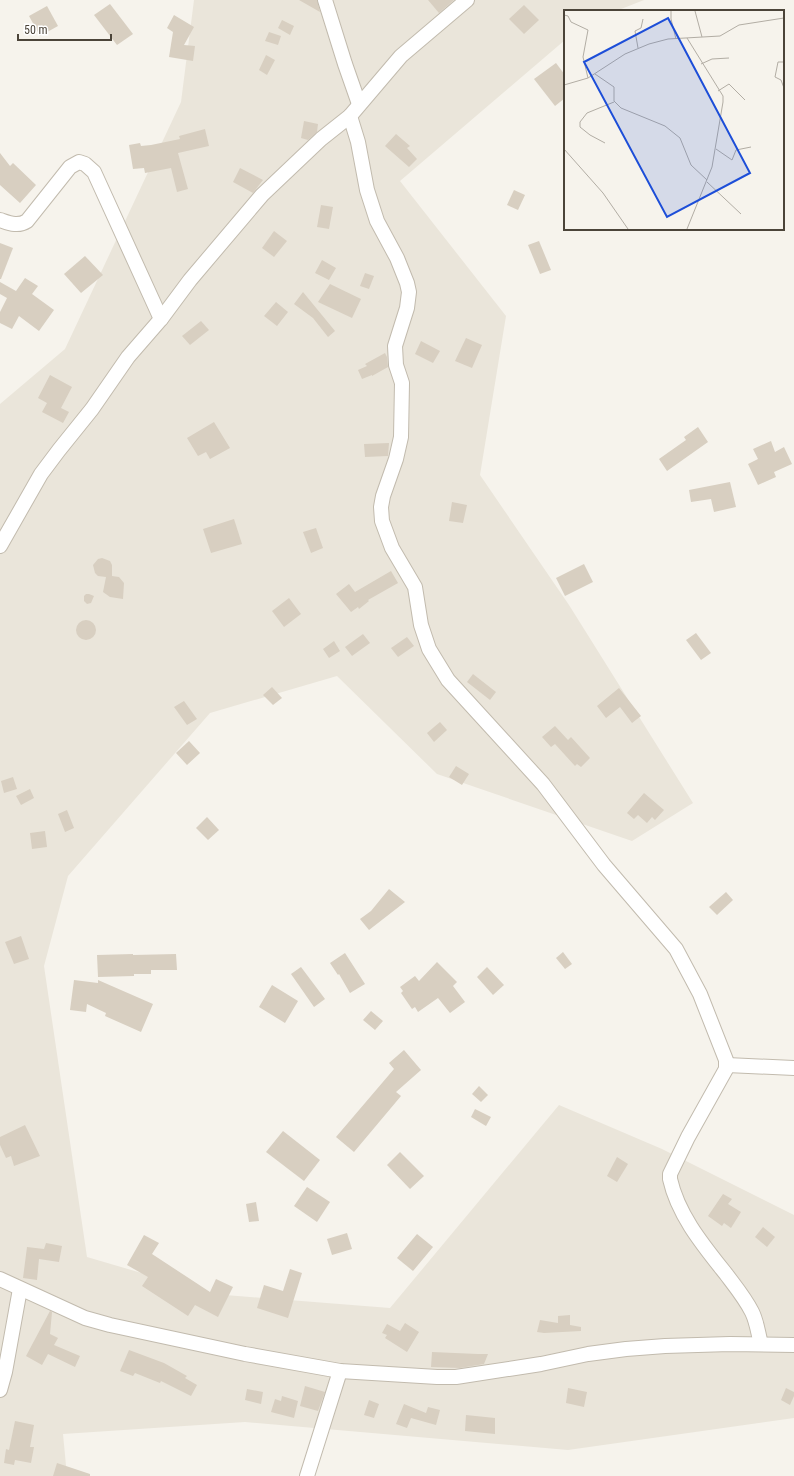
<svg xmlns="http://www.w3.org/2000/svg" width="794" height="1476" font-family="'Roboto Condensed',sans-serif">
	<rect width="100%" height="100%" fill="#f6f3ec"/>
	<polygon fill="#eae5da" points="194,0 644,0 616,11 565,11 565,40 400,181 506,316 480,475 569,605 693,803 632,841 437,774 337,676 210,713 68,876 44,966 87,1257 213,1294 390,1308 559,1105 662,1149 794,1215 794,1418 568,1450 245,1422 63,1434 67,1476 0,1476 0,404 65,349 181,102"/>
	<g fill="#d8cfc1">
		<polygon points="299,0 317,0 320,12"/>
		<polygon points="428,0 454,0 439,13"/>
		<polygon points="110,4 133,34 117,45 94,15"/>
		<polygon points="524,5 539,20 524,34 509,19"/>
		<polygon points="47,6 58,26 40,36 29,16"/>
		<polygon points="174,15 194,27 184,45 195,46 193,61 169,57 173,32 167,28"/>
		<polygon points="282,20 294,26 290,35 278,28"/>
		<polygon points="269,32 281,36 278,45 265,41"/>
		<polygon points="266,55 275,60 267,75 259,70"/>
		<polygon points="556,63 565,75 565,98 555,106 534,79"/>
		<polygon points="304,121 318,124 317,132 308,140 301,138"/>
		<polygon points="205,129 209,146 178,153 188,189 177,192 171,168 145,173 144,168 133,169 129,145 140,143 141,146 151,145 180,139 179,136"/>
		<polygon points="396,134 410,146 407,148 417,159 409,167 385,146"/>
		<polygon points="0,153 10,166 13,163 36,185 20,203 0,185"/>
		<polygon points="240,168 263,180 253,193 233,182"/>
		<polygon points="514,190 525,195 518,210 507,205"/>
		<polygon points="321,205 333,207 329,229 317,227"/>
		<polygon points="274,231 287,241 274,257 262,248"/>
		<polygon points="539,241 551,270 540,274 528,245"/>
		<polygon points="0,243 13,248 1,279 0,279"/>
		<polygon points="85,256 103,275 81,293 64,274"/>
		<polygon points="322,260 336,268 329,280 315,273"/>
		<polygon points="365,273 374,276 369,289 360,286"/>
		<polygon points="25,278 38,286 32,294 54,310 39,331 19,316 12,329 0,323 0,312 7,298 0,294 0,282 16,291"/>
		<polygon points="330,284 361,299 352,318 318,302"/>
		<polygon points="303,292 335,331 328,337 313,318 294,304"/>
		<polygon points="276,302 288,312 277,326 264,316"/>
		<polygon points="201,321 209,330 190,345 182,336"/>
		<polygon points="466,338 482,345 472,368 455,361"/>
		<polygon points="421,341 440,351 433,363 415,354"/>
		<polygon points="385,353 387,357 388,367 372,376 372,375 362,379 358,370 367,366 365,364"/>
		<polygon points="50,375 72,387 61,408 69,412 63,423 42,412 47,403 38,398"/>
		<polygon points="214,422 230,448 210,459 206,452 198,456 187,438"/>
		<polygon points="698,427 708,442 667,471 659,459 686,440 684,437"/>
		<polygon points="771,441 775,452 784,447 792,464 774,472 776,477 758,485 748,464 758,459 753,449"/>
		<polygon points="389,443 388,456 365,457 364,444"/>
		<polygon points="730,482 736,507 714,512 711,499 691,502 689,490"/>
		<polygon points="452,502 467,505 463,523 449,521"/>
		<polygon points="234,519 242,544 211,553 203,529"/>
		<polygon points="316,528 323,548 311,553 303,532"/>
		<polygon points="102,558 110,561 112,565 112,576 119,577 124,583 123,599 110,597 103,592 106,577 98,576 95,573 93,565 98,559"/>
		<polygon points="584,564 593,582 565,596 556,578"/>
		<polygon points="391,571 398,583 368,600 369,601 359,609 358,607 351,612 336,594 349,584 355,592"/>
		<polygon points="86,594 89,594 94,596 91,603 87,604 84,601 84,596"/>
		<polygon points="289,598 301,614 284,627 272,611"/>
		<circle cx="86" cy="630" r="10"/>
		<polygon points="696,633 711,653 701,660 686,640"/>
		<polygon points="363,634 370,643 352,656 345,647"/>
		<polygon points="407,637 414,646 398,657 391,648"/>
		<polygon points="334,641 340,651 329,658 323,649"/>
		<polygon points="473,674 496,692 490,700 467,682"/>
		<polygon points="272,687 282,698 273,705 263,695"/>
		<polygon points="619,688 641,716 632,723 620,707 606,718 597,706"/>
		<polygon points="184,701 197,719 187,725 174,707"/>
		<polygon points="440,722 447,730 434,742 427,733"/>
		<polygon points="555,726 568,740 571,737 590,758 581,767 577,764 575,766 555,744 551,747 542,737"/>
		<polygon points="189,741 200,753 187,765 176,753"/>
		<polygon points="456,766 469,774 462,785 449,777"/>
		<polygon points="13,777 17,789 4,793 1,781"/>
		<polygon points="30,789 34,798 21,805 16,796"/>
		<polygon points="644,793 664,810 655,820 652,817 647,823 638,815 634,819 627,813"/>
		<polygon points="67,810 74,828 65,832 58,814"/>
		<polygon points="207,817 219,830 208,840 196,828"/>
		<polygon points="45,831 47,847 32,849 30,833"/>
		<polygon points="389,889 405,902 369,930 360,919 371,911"/>
		<polygon points="726,892 733,900 717,915 709,907"/>
		<polygon points="21,936 29,959 14,964 5,942"/>
		<polygon points="563,952 572,964 565,969 556,958"/>
		<polygon points="345,953 365,984 350,993 339,974 338,975 330,963"/>
		<polygon points="133,954 133,955 176,954 177,970 151,970 151,974 134,974 134,976 98,977 97,955"/>
		<polygon points="437,962 457,982 453,986 465,1002 450,1013 438,998 418,1012 415,1007 412,1009 401,993 403,991 400,987 415,976 419,981"/>
		<polygon points="301,967 325,999 314,1007 291,974"/>
		<polygon points="487,967 504,985 493,995 477,977"/>
		<polygon points="74,980 98,983 98,980 153,1004 141,1032 105,1016 106,1013 87,1004 86,1012 70,1010"/>
		<polygon points="272,985 298,1001 285,1023 259,1007"/>
		<polygon points="371,1011 383,1021 375,1030 363,1020"/>
		<polygon points="404,1050 421,1070 396,1092 401,1096 354,1152 336,1137 394,1069 389,1063"/>
		<polygon points="479,1086 488,1095 481,1102 472,1094"/>
		<polygon points="475,1109 491,1117 486,1126 471,1117"/>
		<polygon points="25,1125 40,1156 14,1166 11,1156 6,1158 0,1145 0,1137"/>
		<polygon points="283,1131 320,1160 304,1181 266,1152"/>
		<polygon points="400,1152 424,1176 410,1189 387,1165"/>
		<polygon points="617,1157 628,1164 617,1182 607,1176"/>
		<polygon points="307,1187 330,1202 317,1222 294,1206"/>
		<polygon points="723,1194 732,1199 728,1204 741,1212 731,1228 724,1223 722,1226 708,1216"/>
		<polygon points="256,1202 259,1221 249,1222 246,1204"/>
		<polygon points="763,1227 775,1237 767,1247 755,1237"/>
		<polygon points="347,1233 352,1249 332,1255 327,1239"/>
		<polygon points="417,1234 433,1247 413,1271 397,1258"/>
		<polygon points="144,1235 159,1243 152,1254 210,1292 216,1279 233,1287 218,1317 195,1305 188,1316 142,1286 148,1277 127,1265"/>
		<polygon points="46,1243 62,1246 59,1262 39,1259 37,1280 23,1278 27,1247 44,1249"/>
		<polygon points="290,1269 302,1273 288,1318 257,1308 264,1285 283,1291"/>
		<polygon points="50,1311 52,1312 50,1334 58,1338 54,1345 80,1356 75,1367 48,1354 42,1365 26,1356"/>
		<polygon points="570,1315 570,1325 581,1327 581,1331 544,1333 537,1332 540,1320 558,1323 558,1316"/>
		<polygon points="405,1323 419,1332 407,1352 385,1338 387,1335 382,1333 387,1324 400,1331"/>
		<polygon points="129,1350 164,1363 187,1376 185,1378 197,1385 191,1396 161,1381 160,1383 135,1373 133,1376 120,1371"/>
		<polygon points="432,1352 478,1354 488,1354 484,1364 460,1368 431,1367"/>
		<polygon points="305,1386 325,1392 318,1411 300,1406"/>
		<polygon points="568,1388 587,1392 584,1407 566,1403"/>
		<polygon points="786,1388 794,1392 794,1396 790,1405 781,1400"/>
		<polygon points="247,1389 263,1392 261,1404 245,1400"/>
		<polygon points="282,1396 298,1401 294,1418 271,1412 275,1399 281,1401"/>
		<polygon points="369,1400 379,1404 374,1418 364,1415"/>
		<polygon points="404,1404 426,1413 428,1407 440,1410 436,1425 411,1418 407,1428 396,1424"/>
		<polygon points="466,1415 495,1418 495,1434 465,1431"/>
		<polygon points="15,1421 34,1425 30,1447 34,1447 31,1463 15,1460 14,1465 4,1463 6,1449 9,1450"/>
		<polygon points="57,1463 90,1474 90,1476 53,1476"/>
	</g>
	<g fill="none" stroke-linecap="round" stroke-linejoin="round">
		<g stroke="#c2bbae" stroke-width="16">
			<g id="minor">
				<polyline points="325,0 345,64 359,104"/>
				<path d="M350 116 358 142 367 190 377 221 397 258 407 283 409 292 407 308 395 346 396 365 402 383 401 437 396 459 383 496 381 507 382 521 392 548 415 587 421 625 429 649 448 680 543 784 604 865 676 949 700 994 726 1060V1069L688 1137 670 1174V1179C678 1215 703 1245 726 1274 735 1286 745 1298 752 1312 757 1322 758 1333 761 1344"/>
				<path d="M0 220C9 223 18 227 27 221L70 167 79 162 85 164 94 172 161 319"/>
				<polyline points="0,546 41,474 59,450 92,409 128,357 161,319 190,280 262,195 321,139 350,116 401,56 467,0"/>
				<polyline points="727,1065 794,1068"/>
				<polyline points="0,1279 85,1318 110,1325 245,1354 340,1371 437,1377 456,1377 541,1364 588,1354 626,1349 665,1346 730,1344 794,1345"/>
				<polyline points="0,1390 5,1372 20,1289"/>
				<polyline points="307,1476 340,1371"/>
			</g>
		</g>
		<use href="#minor" stroke="#fff" stroke-width="14"/>
	</g>
	<g transform="translate(564 10)">
		<rect width="220" height="220" fill="#f6f3ec"/>
		<path fill="none" stroke="#b2ada4" stroke-width="1" d="M107 1V9L112 29M131 1 138 27M0 5 4 6 7 12 24 20 19 47 24 68M74 38 71 21 77 18 79 9M220 52H214L211 67 217 70 220 78M137 54 148 49 165 48M31 64 50 77V91L57 98 101 116 116 128 127 155 143 170M0 75 24 68 61 44 85 34 104 29 156 26 175 15 220 8M154 81 165 74 181 90M41 133 26 125 16 117V112L23 103 50 92M0 139 39 183 64 219M152 139 168 150 172 140 187 137M143 172 177 204M123 219 148 157 159 92V86L123 28"/>
		<path fill="#1d4ed8" fill-opacity="0.15" stroke="#1d4ed8" stroke-width="2" d="M104 8 186 163 103 207 20 52Z"/>
		<rect width="220" height="220" fill="none" stroke="#4b4439" stroke-width="2"/>
	</g>
	<path d="M18 34v6h93v-6" fill="none" stroke="#4b4439" stroke-width="2"/>
	<text x="24" y="34" font-size="12" fill="#4b4439" stroke="#ffffff" stroke-width="3" paint-order="stroke">50 m</text>
</svg>
